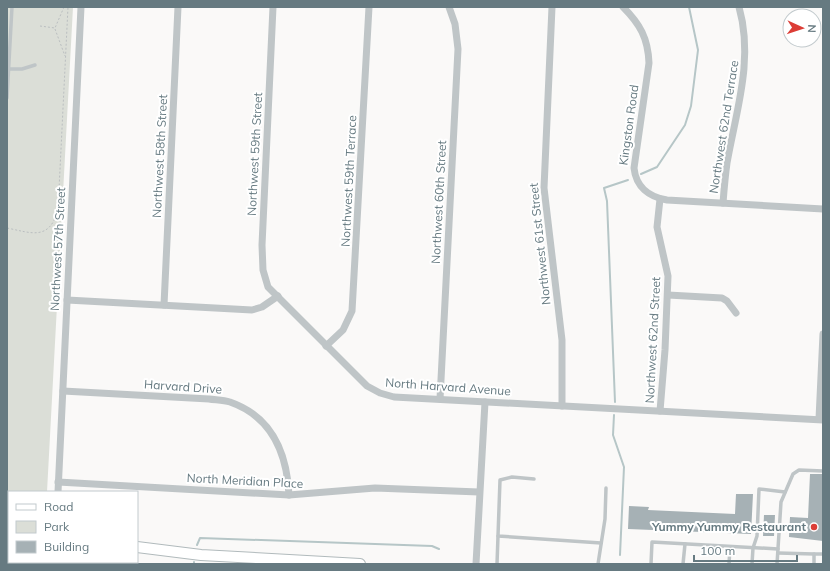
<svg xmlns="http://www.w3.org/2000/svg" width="830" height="571" font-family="Mulish,sans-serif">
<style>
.green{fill:#dbded7}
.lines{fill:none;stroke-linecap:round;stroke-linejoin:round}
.stream{stroke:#b6c6c7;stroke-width:2}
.building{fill:#a6b1b5}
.secondary-casing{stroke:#b1babc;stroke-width:12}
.path{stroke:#babec0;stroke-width:1;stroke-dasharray:2 2;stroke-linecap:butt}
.service{stroke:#bfc5c7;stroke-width:3.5}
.minor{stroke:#bfc5c7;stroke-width:7}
.secondary{stroke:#fff;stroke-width:10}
.poi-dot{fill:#dc3d36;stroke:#fff;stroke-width:1.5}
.labels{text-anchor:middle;stroke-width:4;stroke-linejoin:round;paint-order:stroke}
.street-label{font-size:12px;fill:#667a81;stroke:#fff}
.poi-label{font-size:12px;font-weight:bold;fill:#667a81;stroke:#fff;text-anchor:end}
</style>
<rect width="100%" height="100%" fill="#faf9f8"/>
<!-- green -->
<polygon class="green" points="7,7 73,7 47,492 9,492 9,524 7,523"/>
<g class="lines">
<!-- stream -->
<g class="stream">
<polyline points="641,174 657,167 685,125 691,106 698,50 689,7"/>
<polyline points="615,402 607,201 604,188 628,180"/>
<polyline points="614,415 613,435 624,467 620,555"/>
<polyline points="197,545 200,538 432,546 439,549"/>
<polyline points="194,564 194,562"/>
</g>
</g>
<!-- building -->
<g class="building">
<polygon points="810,474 823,474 823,541 789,537 790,517 808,518"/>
<polygon points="736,494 753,494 751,534 628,529 629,506 649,507 648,510 735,514"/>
<polygon points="764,515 775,515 774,536 763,536"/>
</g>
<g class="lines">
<!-- secondary casing -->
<g class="secondary-casing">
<g id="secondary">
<polyline points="7,535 9,535"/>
<polyline points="137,547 201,555 360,564"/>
</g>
</g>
<!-- path -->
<g class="path">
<polyline points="40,26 55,28 64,7"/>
<polyline points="55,29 65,56"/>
<path d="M7,228C32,233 49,241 58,210L68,7"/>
</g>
<!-- service -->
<g class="service">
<polyline points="10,69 22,69 35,65"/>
<polyline points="7,98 12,7"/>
<polyline points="534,479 512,477 500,480 498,536 601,543"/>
<polyline points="778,553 814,554"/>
<polyline points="497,564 498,536"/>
<polyline points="598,564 605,519 606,488"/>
<polyline points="651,564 652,542 778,549"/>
<polyline points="683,564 685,544"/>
<polyline points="729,564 730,547"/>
<polyline points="752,564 753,548 757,536 759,489 785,492"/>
<polyline points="777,564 781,502 793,474 799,470 823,471"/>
<polyline points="814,564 814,554 823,554"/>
</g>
<!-- minor -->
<g class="minor">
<polyline points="273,7 262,245 263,270 268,287 367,386 380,393 394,397 823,420"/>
<polyline points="552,7 544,188 562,340 562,406"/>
<path d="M623,7C640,24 648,38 649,63L634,168C636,187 649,197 667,200L823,209"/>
<polyline points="660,199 657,227 668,276 665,350 660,411"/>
<path d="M723,203C724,190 725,177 727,163C736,111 754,60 739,7"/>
<polyline points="668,295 722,298 727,301 736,313"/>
<polyline points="67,300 252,310 262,307 278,296"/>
<polyline points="164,305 178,7"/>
<polyline points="326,346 343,330 352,311 369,7"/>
<path d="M63,391L209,399C215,400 223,400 230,402C273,417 287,454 289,495"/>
<polyline points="440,399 458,49 455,24 449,7"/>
<polyline points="819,419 823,334"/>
<polyline points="58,482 289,495 375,488 479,492"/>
<polyline points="58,492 81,7"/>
<polyline points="476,564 485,402"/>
</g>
<!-- secondary -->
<use href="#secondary" class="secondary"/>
</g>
<!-- markers -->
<circle class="poi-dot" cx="814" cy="527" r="4"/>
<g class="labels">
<!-- street labels -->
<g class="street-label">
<text transform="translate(629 125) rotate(-82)" y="4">Kingston Road</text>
<text transform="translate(724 127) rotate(-81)" y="4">Northwest 62nd Terrace</text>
<text transform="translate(255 154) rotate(-87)" y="4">Northwest 59th Street</text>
<text transform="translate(160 156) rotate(-87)" y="4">Northwest 58th Street</text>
<text transform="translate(349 181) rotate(-87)" y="4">Northwest 59th Terrace</text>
<text transform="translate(439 202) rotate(-87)" y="4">Northwest 60th Street</text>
<text transform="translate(540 244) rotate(-96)" y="4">Northwest 61st Street</text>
<text transform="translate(58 249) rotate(-87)" y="4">Northwest 57th Street</text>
<text transform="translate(653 340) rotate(-87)" y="4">Northwest 62nd Street</text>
<text transform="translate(183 387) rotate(4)" y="4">Harvard Drive</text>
<text transform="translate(448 387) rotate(4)" y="4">North Harvard Avenue</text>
<text transform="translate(245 481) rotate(3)" y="4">North Meridian Place</text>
</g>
<!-- poi labels -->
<g class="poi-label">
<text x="806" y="531">Yummy Yummy Restaurant</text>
</g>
</g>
<!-- border -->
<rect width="830" height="571" fill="none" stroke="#667a81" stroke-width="16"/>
<!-- legend -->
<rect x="8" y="491" width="130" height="72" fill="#ffffff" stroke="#c2cacd"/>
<rect x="16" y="504" width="20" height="6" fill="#ffffff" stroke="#c2cacd"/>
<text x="44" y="511" font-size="12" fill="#667a81">Road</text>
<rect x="16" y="521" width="20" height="12" fill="#dbded7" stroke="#c2cacd"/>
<text x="44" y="531" font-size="12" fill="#667a81">Park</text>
<rect x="16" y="541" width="20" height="12" fill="#a6b1b5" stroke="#c2cacd"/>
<text x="44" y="551" font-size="12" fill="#667a81">Building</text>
<!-- north arrow -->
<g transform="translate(802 28) rotate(93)"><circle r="19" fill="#ffffff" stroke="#c2cacd"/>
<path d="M0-3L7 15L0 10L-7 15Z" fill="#dc3d36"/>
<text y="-6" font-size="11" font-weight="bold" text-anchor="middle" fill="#667a81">N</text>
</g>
<!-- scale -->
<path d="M694 555v6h103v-6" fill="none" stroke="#667a81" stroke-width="2"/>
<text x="700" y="555" font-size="12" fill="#667a81" stroke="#ffffff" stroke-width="3" paint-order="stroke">100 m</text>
</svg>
